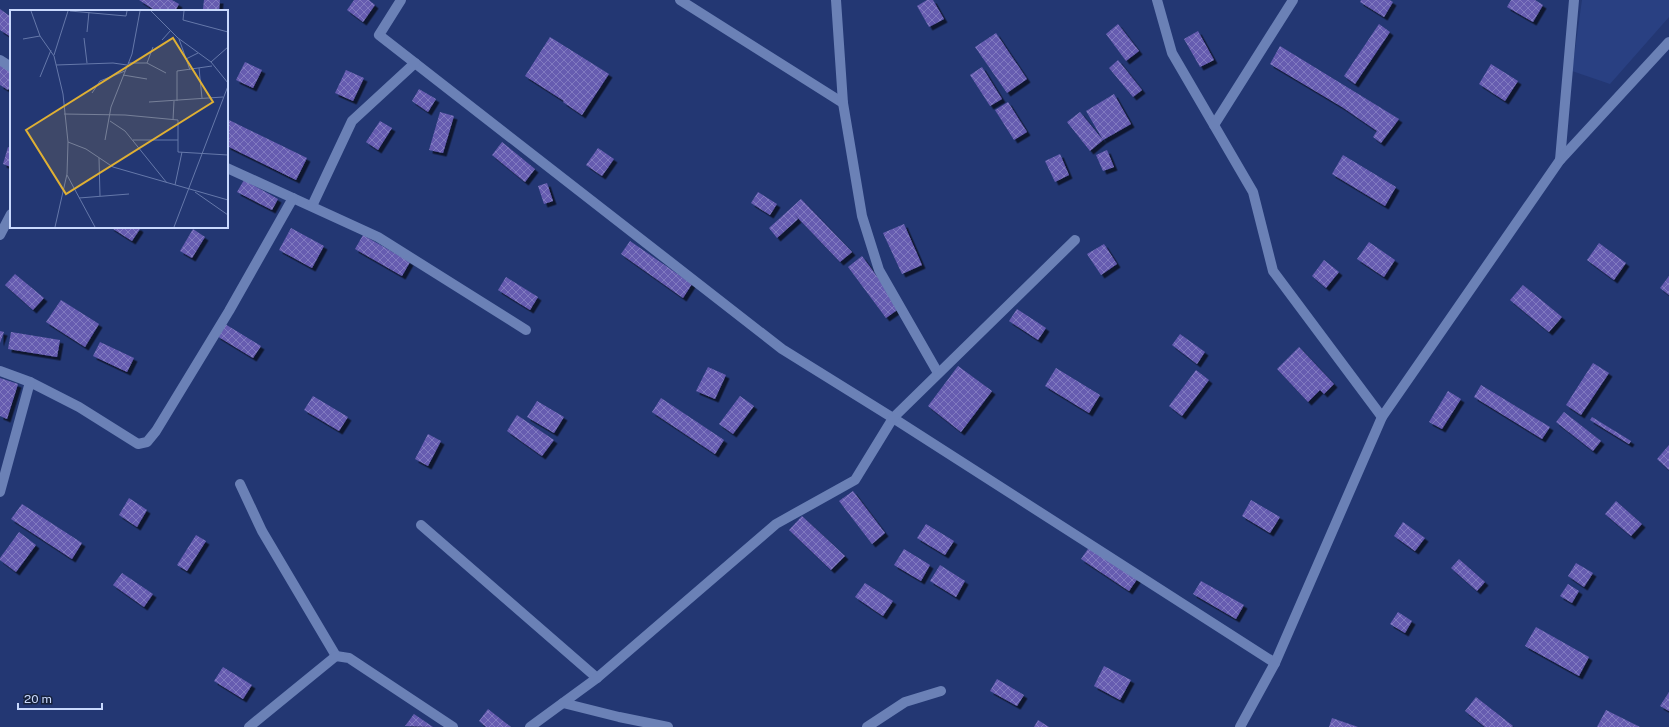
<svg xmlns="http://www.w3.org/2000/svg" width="1669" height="727" font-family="'Public Sans',sans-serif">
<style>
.built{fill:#294082}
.building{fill:url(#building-cross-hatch);filter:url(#shadow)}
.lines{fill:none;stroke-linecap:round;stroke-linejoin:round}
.minor{stroke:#6b81b6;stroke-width:10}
.inset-road{fill:none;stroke:#6578aa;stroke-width:1}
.view{fill:#dfb034;fill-opacity:0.15;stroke:#dfb034;stroke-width:2}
.inset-edge{fill:none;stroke:#c9d9fd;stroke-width:2}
</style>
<defs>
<pattern id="building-cross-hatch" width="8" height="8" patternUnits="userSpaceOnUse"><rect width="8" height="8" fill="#665cb0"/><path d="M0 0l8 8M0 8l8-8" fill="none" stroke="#817ac0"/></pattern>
<filter id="shadow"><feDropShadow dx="3.5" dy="3.5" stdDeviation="0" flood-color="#0009"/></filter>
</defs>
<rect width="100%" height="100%" fill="#233773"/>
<!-- built -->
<polygon class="built" points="1582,0 1669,0 1669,17 1610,84 1572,71"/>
<!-- building -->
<g class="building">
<polygon points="139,0 172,0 179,4 175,11 156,11"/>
<polygon points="204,0 220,0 219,11 203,9"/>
<polygon points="354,0 369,0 375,5 363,22 347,10"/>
<polygon points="927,0 933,0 944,19 929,27 917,6"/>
<polygon points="1361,0 1390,0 1393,2 1384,17 1360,2"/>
<polygon points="1511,0 1535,0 1543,5 1533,22 1507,7"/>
<polygon points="0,9 11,17 11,37 0,30"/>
<polygon points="1118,24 1139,51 1126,61 1106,34"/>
<polygon points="1379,24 1390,32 1355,84 1344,76"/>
<polygon points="1198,31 1214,60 1200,67 1184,39"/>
<polygon points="996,33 1027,79 1007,93 975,47"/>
<polygon points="550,37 609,74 582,115 563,102 564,101 525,76"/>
<polygon points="1280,46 1399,119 1381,143 1373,137 1377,131 1342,107 1270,64"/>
<polygon points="1118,60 1142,90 1133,97 1109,68"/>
<polygon points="245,62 262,70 253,88 236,80"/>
<polygon points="0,63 11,70 11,85 8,90 0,85"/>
<polygon points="1491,64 1518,81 1505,101 1479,84"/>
<polygon points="982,67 1002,99 990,106 970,75"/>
<polygon points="346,70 364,78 353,101 335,93"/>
<polygon points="419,89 436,99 428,112 412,101"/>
<polygon points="1114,94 1131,124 1103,140 1090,151 1067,122 1080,112 1103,140 1086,111"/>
<polygon points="1008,102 1027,132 1014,140 995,110"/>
<polygon points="440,112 454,116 443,153 429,150"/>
<polygon points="227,119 307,158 296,180 227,146"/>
<polygon points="380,121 392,128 378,150 366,142"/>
<polygon points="502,142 535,169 525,182 492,155"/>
<polygon points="8,147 11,148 11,167 3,164"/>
<polygon points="598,148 614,159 602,176 586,165"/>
<polygon points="1107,150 1114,167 1103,171 1096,155"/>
<polygon points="1060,154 1069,175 1055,182 1045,161"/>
<polygon points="1343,155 1396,187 1385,206 1332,174"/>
<polygon points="244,180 278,199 272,210 237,192"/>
<polygon points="547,183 553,201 544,204 538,186"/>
<polygon points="758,192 777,204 770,215 751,203"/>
<polygon points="801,199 852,252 840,262 795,215 798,219 777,238 769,228"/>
<polygon points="904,224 922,265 902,274 883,233"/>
<polygon points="110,227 138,227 140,229 132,241"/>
<polygon points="291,228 324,246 312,268 279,250"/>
<polygon points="193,229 205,237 192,258 180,251"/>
<polygon points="363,235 410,262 402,276 355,249"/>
<polygon points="630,241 692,284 683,298 621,254"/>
<polygon points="1369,242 1395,260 1384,277 1357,259"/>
<polygon points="1599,243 1626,263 1614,280 1587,260"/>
<polygon points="1104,244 1117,264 1101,275 1087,254"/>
<polygon points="862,256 900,308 886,318 848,267"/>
<polygon points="1324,260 1339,272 1326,288 1312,276"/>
<polygon points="15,274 44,298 33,310 5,285"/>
<polygon points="1669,276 1669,295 1660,288"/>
<polygon points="506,277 538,297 530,310 498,290"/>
<polygon points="1523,285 1562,317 1549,332 1510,300"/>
<polygon points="61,300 99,324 85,347 46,322"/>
<polygon points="1017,309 1046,328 1038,340 1009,321"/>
<polygon points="225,324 261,346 253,358 217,336"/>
<polygon points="0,331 4,332 0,343"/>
<polygon points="11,332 60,340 57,357 8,349"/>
<polygon points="1180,334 1205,352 1197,364 1172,345"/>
<polygon points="100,342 134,358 127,372 93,356"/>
<polygon points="1299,347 1334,384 1324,394 1320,390 1308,402 1277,369"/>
<polygon points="1593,363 1609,373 1581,415 1566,405"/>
<polygon points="958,366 992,391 961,432 928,406"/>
<polygon points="708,367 726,375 715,399 696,391"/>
<polygon points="1056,368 1100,395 1089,413 1045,386"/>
<polygon points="1196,370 1209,380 1182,416 1169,406"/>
<polygon points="0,378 18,384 7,419 0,416"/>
<polygon points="1481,385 1550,427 1542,439 1474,397"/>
<polygon points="1448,391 1461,399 1442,429 1429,422"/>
<polygon points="313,396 348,417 339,431 304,410"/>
<polygon points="740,396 754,406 733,434 719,424"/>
<polygon points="661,398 724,440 715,454 652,412"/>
<polygon points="537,401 564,417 554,433 527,417"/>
<polygon points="1564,412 1601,441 1593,451 1556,422"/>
<polygon points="517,415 554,440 542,456 507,431"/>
<polygon points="1592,417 1631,441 1629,444 1590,420"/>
<polygon points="428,434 441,441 428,466 415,459"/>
<polygon points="1669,445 1669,470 1657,459"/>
<polygon points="853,491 885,533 872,544 839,501"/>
<polygon points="129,498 147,510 137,527 119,515"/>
<polygon points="1251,500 1280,517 1270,533 1242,516"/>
<polygon points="1616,501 1642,524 1631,536 1605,514"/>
<polygon points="22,504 82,543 72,559 11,519"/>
<polygon points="802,516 845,556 831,570 789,530"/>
<polygon points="1403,522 1425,538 1415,551 1394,536"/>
<polygon points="926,524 954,541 945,555 917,538"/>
<polygon points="19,532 36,545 16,572 0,560 0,558"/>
<polygon points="196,535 206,541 187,571 177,565"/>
<polygon points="1090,546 1138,578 1129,591 1081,559"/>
<polygon points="904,549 930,565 921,581 894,565"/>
<polygon points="1459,559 1485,582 1477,591 1451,568"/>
<polygon points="1576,563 1593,573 1584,587 1568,576"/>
<polygon points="940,565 965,581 956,597 930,581"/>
<polygon points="122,573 153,594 144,607 113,585"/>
<polygon points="1201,581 1244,605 1236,619 1193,594"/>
<polygon points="865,583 893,601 883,616 855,597"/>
<polygon points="1568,584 1579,591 1572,603 1560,596"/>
<polygon points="1398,612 1412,621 1405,633 1390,624"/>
<polygon points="1536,627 1589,657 1579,676 1525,646"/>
<polygon points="1104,666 1131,680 1120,700 1094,686"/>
<polygon points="223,667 252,685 243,699 214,681"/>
<polygon points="997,679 1024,695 1017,706 990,691"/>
<polygon points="1669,692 1669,711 1660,706"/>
<polygon points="1476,697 1513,726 1512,727 1485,727 1465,711"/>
<polygon points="488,709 511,727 486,727 479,721"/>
<polygon points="1606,710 1640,727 1597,727"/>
<polygon points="414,714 433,727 405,726"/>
<polygon points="1332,718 1358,727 1329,727"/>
<polygon points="1038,720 1049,727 1034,727"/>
</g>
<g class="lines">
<!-- minor -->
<g class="minor">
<polyline points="401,0 379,35 782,349 893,418 1275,663"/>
<polyline points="680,0 843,103"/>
<polyline points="836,0 843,103 862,216 879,270 938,373"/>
<polyline points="1157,0 1172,53 1253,192 1273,271 1382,417"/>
<polyline points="0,60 11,67"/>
<polyline points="1214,125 1293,0"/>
<polyline points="1560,160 1574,0"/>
<polyline points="227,168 378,237 526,330"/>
<polyline points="312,206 352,121 415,63"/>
<polyline points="0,235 11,214"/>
<polyline points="0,371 30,382 79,407 138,444 147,442 156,431 229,311 293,198"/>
<polyline points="240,484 262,531 336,656"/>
<polyline points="0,492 30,382"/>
<polyline points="421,525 597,678"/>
<polyline points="563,703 619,717 668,727"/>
<polyline points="249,727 336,656 349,658 453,727"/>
<polyline points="530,727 597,678 776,524 855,480 893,418 1075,240"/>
<polyline points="867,727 905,702 941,691"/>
<polyline points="1240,727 1275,663 1382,417 1560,160 1669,42"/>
</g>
</g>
<!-- overview -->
<g transform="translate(10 10)">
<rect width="218" height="218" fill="#233773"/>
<path class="inset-road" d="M60,1L116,6L117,1M141,1L168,28L201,52L218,73M174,1L173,10L218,22M77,22L79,2M30,26L44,46L53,84L58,132L57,164L45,217M74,28L77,53M13,29L30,26L21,1M169,29L180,60M152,30L161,20M44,45L58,1M176,49L188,43M201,52L218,37M118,53H137L143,37M137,53L156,63M46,55L103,53L117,55M189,58L192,88M113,65L137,69M30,67L41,40M82,83L90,71L115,61M167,91V61L202,56M139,92L213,87M54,104L115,105L168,110V142L218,145M163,110L164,91M100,111L115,121L157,173M95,130L101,97L122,44L130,1M123,130H168M58,132L76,139L103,157L218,190M89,148L90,186M57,165L85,217M165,175L172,142M185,182L218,205M69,188L119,184M164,217L218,76"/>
<path class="view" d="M163,28L203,92L56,184L16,120Z"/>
<rect width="218" height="218" class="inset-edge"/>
</g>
<!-- scale -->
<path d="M18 703v6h84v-6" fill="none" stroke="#c9d9fd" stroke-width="2"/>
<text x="24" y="703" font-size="12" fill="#c9d9fd" stroke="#17223d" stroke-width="3" paint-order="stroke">20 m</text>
</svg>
